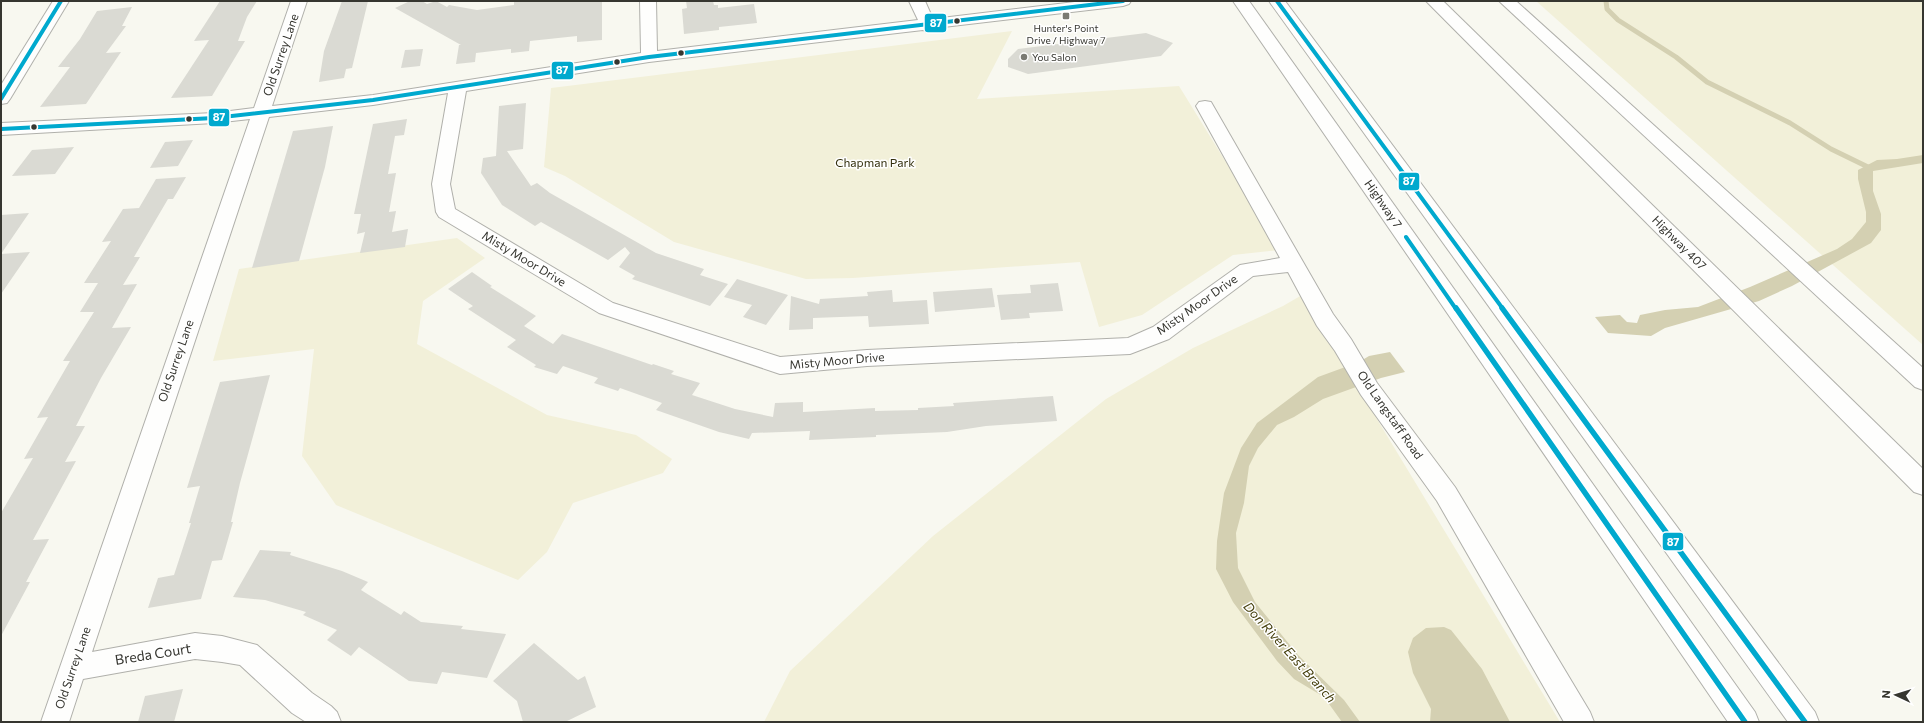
<svg xmlns="http://www.w3.org/2000/svg" width="1924" height="723" font-family="Commissioner,sans-serif">
<style>
.green{fill:#f2f0d9}
.water{fill:#d4d0b2}
.lines{fill:none;stroke-linecap:round;stroke-linejoin:round}
.stream{stroke:#d4d0b2;stroke-width:5}
.building{fill:#dadad3}
.minor-casing{stroke:#b0b0ab;stroke-width:2}
.primary-casing{stroke:#b0b0ab;stroke-width:2}
.motorway-casing{stroke:#b0b0ab;stroke-width:2}
.minor{fill:#fefefd;fill-rule:evenodd}
.primary{fill:#fefefd;fill-rule:evenodd}
.motorway{fill:#fefefd;fill-rule:evenodd}
.bus-1-far1-casing{stroke:#fff;stroke-width:6}
.bus-1-casing{stroke:#fff;stroke-width:8}
.bus-1-far1{stroke:#00a9ce;stroke-width:4}
.bus-1{stroke:#00a9ce;stroke-width:5.5}
.poi-dot{fill:#7a7a73;stroke:#fff;stroke-width:1.5}
.bus-dot{fill:#363630;stroke:#fff;stroke-width:1.5}
.labels{text-anchor:middle;stroke-width:3;stroke-linejoin:round;paint-order:stroke}
.far-poi-label{font-size:10px;fill:#363630;stroke:#fff}
.street-label{font-size:12px;fill:#363630;stroke:#fff}
.park-label{font-size:12px;fill:#332f0d;stroke:#fff}
.water-label{font-size:13px;font-style:italic;fill:#46400e;stroke:#fff}
.near-street-label{font-size:14px;fill:#363630;stroke:#fff}
.line-badge{stroke:#fff;stroke-width:1.5}
.badge-label{font-size:11px;text-anchor:middle;font-weight:bold;fill:#fff}
</style>
<rect width="100%" height="100%" fill="#f8f8f0"/>
<!-- green -->
<g class="green">
<polygon points="1536,1 1923,1 1923,345"/>
<polygon points="1012,31 977,99 1179,86 1280,250 1233,255 1142,315 1099,327 1080,262 853,278 806,279 674,242 565,176 544,167 551,88"/>
<polygon points="457,238 485,258 423,301 417,344 547,415 636,435 672,459 663,473 573,503 547,552 518,580 336,505 302,456 314,349 213,361 239,269"/>
<polygon points="1302,295 1560,722 764,722 790,671 933,536 1106,399 1193,348 1283,306"/>
</g>
<!-- water -->
<g class="water">
<polygon points="1923,155 1923,163 1873,171 1873,191 1881,214 1881,230 1871,243 1792,286 1759,301 1665,328 1651,336 1608,333 1595,317 1620,315 1627,322 1637,323 1640,315 1665,310 1698,307 1750,287 1837,249 1852,239 1866,222 1866,212 1858,179 1858,170 1877,160 1897,159"/>
<polygon points="1390,352 1405,372 1381,378 1323,399 1294,417 1277,425 1258,448 1249,466 1244,503 1236,533 1238,568 1255,602 1298,655 1344,700 1360,722 1342,722 1324,697 1294,679 1277,661 1233,602 1216,569 1217,541 1224,493 1241,448 1257,423 1318,377 1359,362 1369,356"/>
<polygon points="1444,627 1451,630 1482,669 1510,722 1430,722 1431,709 1413,673 1408,652 1413,638 1426,628"/>
</g>
<g class="lines">
<!-- stream -->
<polyline class="stream" points="1606,1 1607,9 1618,20 1676,57 1707,82 1790,123 1831,149 1870,168"/>
</g>
<!-- building -->
<g class="building">
<polygon points="220,1 257,1 247,17 238,41 245,41 212,96 171,98 209,40 194,41"/>
<polygon points="342,1 368,1 352,68 346,69 344,78 319,82 324,51"/>
<polygon points="410,1 422,1 427,4 436,1 447,7 449,5 477,10 514,5 514,1 602,1 602,40 577,42 577,36 530,41 529,51 511,53 511,49 476,53 475,62 456,64 459,45 461,45 395,8"/>
<polygon points="686,1 713,1 714,5 718,5 718,8 754,4 757,23 719,27 719,30 684,34 682,9 687,8"/>
<polygon points="132,7 122,26 126,26 106,53 121,52 86,104 40,107 70,67 58,67 80,39 97,11"/>
<polygon points="1146,33 1173,43 1161,56 1028,74 1008,67 1008,59 1018,49"/>
<polygon points="423,49 420,66 401,68 405,50"/>
<polygon points="526,103 523,149 507,151 531,186 537,183 550,193 656,253 704,269 700,275 728,284 710,306 632,279 635,276 619,267 630,253 625,247 608,260 541,222 535,226 502,205 481,173 483,158 496,156 499,106"/>
<polygon points="407,119 404,135 395,136 388,174 396,173 389,212 396,211 392,232 408,229 405,247 360,253 365,232 357,234 361,214 354,214 373,124"/>
<polygon points="333,126 325,167 299,261 252,268 293,131"/>
<polygon points="193,140 178,166 150,168 165,142"/>
<polygon points="74,147 55,174 12,176 32,150"/>
<polygon points="186,177 173,199 168,199 134,257 140,257 123,285 137,284 112,328 131,327 101,378 76,426 85,426 65,462 76,461 33,540 49,539 26,582 30,582 1,636 1,513 33,458 24,459 48,417 37,418 70,361 63,361 94,312 80,312 98,283 84,283 111,241 102,242 123,209 139,208 156,179"/>
<polygon points="29,213 1,254 30,252 1,294 1,215"/>
<polygon points="472,272 492,286 490,287 536,316 524,326 553,344 562,334 652,365 653,364 674,371 671,374 700,383 692,395 735,409 773,417 775,403 803,402 803,412 875,408 875,411 918,410 918,408 954,406 953,403 1053,396 1057,421 986,426 947,432 876,435 876,437 809,440 810,431 752,433 749,439 719,432 656,410 662,403 620,388 618,391 594,383 598,378 563,366 557,374 534,367 536,365 507,347 516,340 468,309 473,306 448,289"/>
<polygon points="737,279 788,295 766,325 743,317 752,305 724,297"/>
<polygon points="1058,283 1063,311 1029,313 1030,318 1001,320 997,295 1031,293 1030,285"/>
<polygon points="992,288 995,307 935,312 933,292"/>
<polygon points="892,290 893,302 927,300 929,324 869,327 868,316 813,318 813,329 789,330 791,296 819,304 820,299 868,296 867,292"/>
<polygon points="270,375 240,483 231,522 233,522 222,560 212,561 201,599 148,608 158,578 174,575 191,523 189,523 200,486 187,488 220,382"/>
<polygon points="260,550 291,552 290,555 342,571 368,582 361,590 401,615 404,611 421,622 463,626 461,629 506,634 487,678 442,672 437,684 409,681 359,647 351,656 327,640 337,630 303,615 306,612 265,600 233,597"/>
<polygon points="534,643 578,680 585,676 596,707 565,722 523,722 517,701 493,681"/>
<polygon points="183,689 174,722 138,722 145,696"/>
</g>
<g class="lines">
<!-- minor casing -->
<g class="minor-casing">
<g id="minor">
<polygon points="53,1 69,1 10,99 7,103 1,104 1,85"/>
<polygon points="291,1 307,1 272,106 373,95 641,53 640,1 656,1 657,51 918,20 909,1 925,1 933,19 1083,1 1131,1 1129,4 1123,6 935,28 928,31 923,30 649,62 466,91 450,184 455,209 613,303 780,357 867,350 1128,338 1153,327 1240,265 1280,258 1196,106 1199,102 1205,101 1211,102 1333,314 1351,339 1377,383 1455,487 1590,712 1594,722 1564,722 1437,501 1361,395 1335,351 1317,326 1288,272 1253,276 1169,339 1130,354 867,366 780,374 599,313 439,217 436,212 432,184 448,93 373,105 269,117 92,652 195,633 222,636 257,645 312,693 331,706 337,712 341,722 306,722 292,713 240,665 222,662 195,659 83,679 69,722 41,722 250,119 214,123 1,135 1,123 214,113 254,108"/>
</g>
</g>
<!-- primary casing -->
<g class="primary-casing">
<g id="primary">
<polygon points="1233,1 1249,1 1755,712 1759,722 1728,722"/>
<polygon points="1269,1 1285,1 1815,712 1819,722 1788,722"/>
</g>
</g>
<!-- motorway casing -->
<g class="motorway-casing">
<g id="motorway">
<polygon points="1426,1 1443,1 1923,469 1923,495 1914,492"/>
<polygon points="1499,1 1516,1 1923,368 1923,390 1915,387"/>
</g>
</g>
<!-- minor -->
<use href="#minor" class="minor"/>
<!-- primary -->
<use href="#primary" class="primary"/>
<!-- motorway -->
<use href="#motorway" class="motorway"/>
<!-- bus-1-far1 casing -->
<g class="bus-1-far1-casing">
<g id="bus-1-far1">
<polyline points="1277,1 1503,309"/>
<polyline points="1,99 61,1"/>
<polyline points="1,129 214,118 373,100 649,57 1123,1"/>
<polyline points="1406,237 1456,309"/>
</g>
</g>
<!-- bus-1 casing -->
<g class="bus-1-casing">
<g id="bus-1">
<polyline points="1456,308 1745,722"/>
<polyline points="1502,308 1805,722"/>
</g>
</g>
<!-- bus-1-far1 -->
<use href="#bus-1-far1" class="bus-1-far1"/>
<!-- bus-1 -->
<use href="#bus-1" class="bus-1"/>
</g>
<!-- markers -->
<g class="poi-dot">
<rect x="1062" y="12" width="8" height="8" rx="2"/>
<circle cx="1024" cy="57" r="4"/>
</g>
<g class="bus-dot">
<circle cx="957" cy="21" r="3.5"/>
<circle cx="681" cy="53" r="3.5"/>
<circle cx="617" cy="62" r="3.5"/>
<circle cx="189" cy="119" r="3.5"/>
<circle cx="34" cy="127" r="3.5"/>
</g>
<g class="labels">
<!-- far-poi labels -->
<g class="far-poi-label">
<text x="1066" y="32">Hunter's Point<tspan x="1066" dy="12">Drive / Highway 7</tspan></text>
<text x="1032" y="61" text-anchor="start">You Salon</text>
</g>
<!-- street labels -->
<g class="street-label">
<text transform="translate(281 55) rotate(-71)" y="4">Old Surrey Lane</text>
<text transform="translate(1383 204) rotate(55)" y="4">Highway 7</text>
<text transform="translate(1679 243) rotate(45)" y="4">Highway 407</text>
<text transform="translate(524 259) rotate(31)" y="4">Misty Moor Drive</text>
<text transform="translate(1197 305) rotate(-35)" y="4">Misty Moor Drive</text>
<text transform="translate(176 361) rotate(-71)" y="4">Old Surrey Lane</text>
<text transform="translate(837 361) rotate(-5)" y="4">Misty Moor Drive</text>
<text transform="translate(1390 415) rotate(55)" y="4">Old Langstaff Road</text>
<text transform="translate(73 668) rotate(-71)" y="4">Old Surrey Lane</text>
</g>
<!-- park labels -->
<g class="park-label">
<text x="875" y="167">Chapman Park</text>
</g>
<!-- water labels -->
<g class="water-label">
<text transform="translate(1290 652) rotate(48)" y="5">Don River East Branch</text>
</g>
<!-- near-street labels -->
<g class="near-street-label">
<text transform="translate(153 654) rotate(-9)" y="5">Breda Court</text>
</g>
</g>
<g class="line-badge">
<rect x="924" y="13" width="23" height="20" rx="4" fill="#00a9ce"/>
<rect x="551" y="61" width="23" height="19" rx="4" fill="#00a9ce"/>
<rect x="208" y="108" width="22" height="19" rx="4" fill="#00a9ce"/>
<rect x="1398" y="172" width="22" height="19" rx="4" fill="#00a9ce"/>
<rect x="1662" y="532" width="22" height="19" rx="4" fill="#00a9ce"/>
</g>
<g class="badge-label">
<text x="936" y="27">87</text>
<text x="562" y="74">87</text>
<text x="219" y="121">87</text>
<text x="1409" y="185">87</text>
<text x="1673" y="546">87</text>
</g>
<!-- border -->
<rect width="1924" height="723" fill="none" stroke="#363630" stroke-width="4"/>
<!-- north arrow -->
<g transform="translate(1896 695) rotate(274)" stroke="#ffffff" stroke-width="3" paint-order="stroke">
<path d="M0-3L7 15L0 10L-7 15Z" fill="#363630"/>
<text y="-6" font-size="11" font-weight="bold" text-anchor="middle" fill="#363630">N</text>
</g>
</svg>
